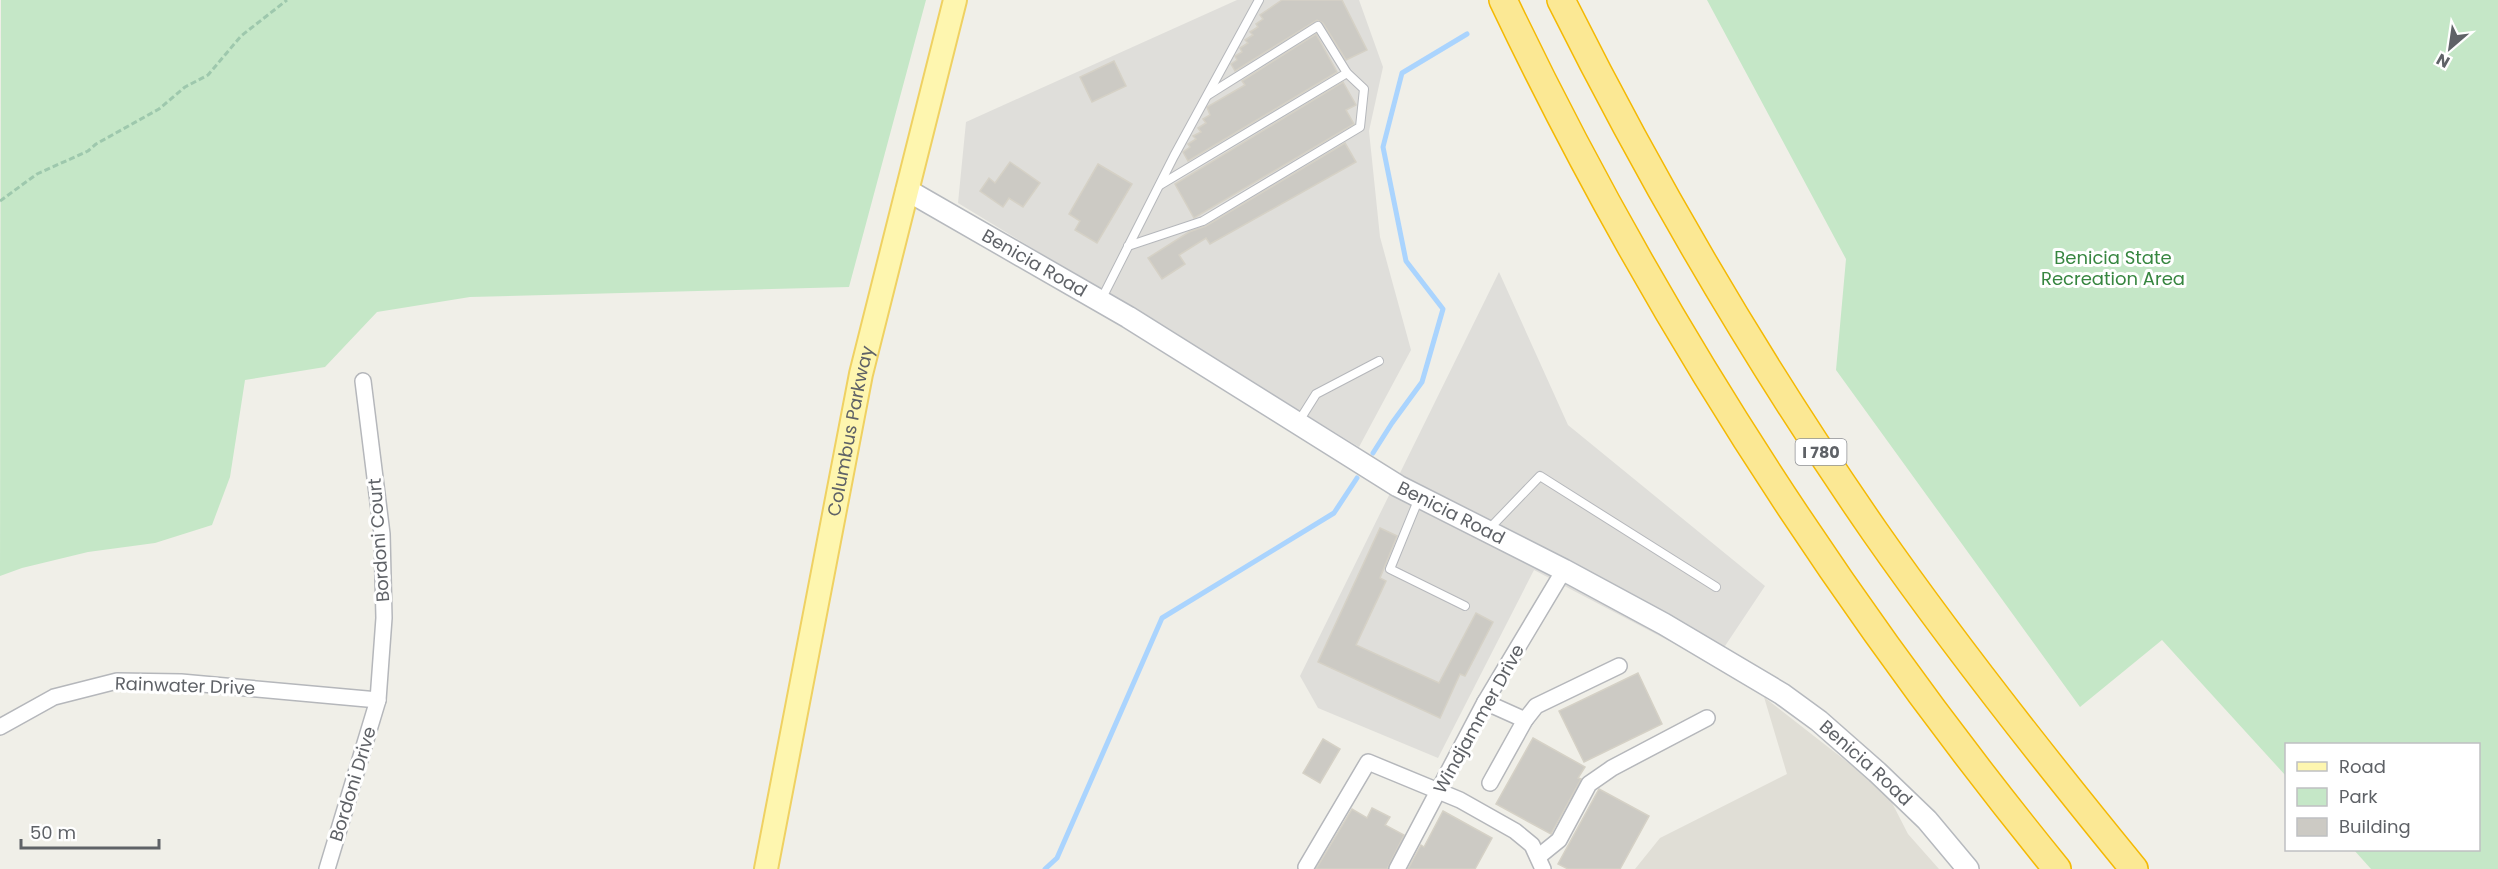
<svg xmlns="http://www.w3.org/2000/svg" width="2498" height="869" font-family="Poppins,sans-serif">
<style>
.industrial{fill:#dfdeda}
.education{fill:#e0ded6}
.green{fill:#c5e7c7}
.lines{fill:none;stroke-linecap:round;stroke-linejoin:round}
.stream{stroke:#aad4fe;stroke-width:5}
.building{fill:#cccac4;stroke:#d5d1c6;stroke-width:1.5}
.lane-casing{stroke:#b5b7bb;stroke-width:10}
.street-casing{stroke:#b5b7bb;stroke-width:18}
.secondary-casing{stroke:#b6b9be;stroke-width:24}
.primary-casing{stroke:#efd162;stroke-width:26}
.highway-casing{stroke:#f4b904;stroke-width:30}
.path{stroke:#9ec8ad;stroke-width:3;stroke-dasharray:6 3;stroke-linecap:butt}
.lane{stroke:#fff;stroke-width:8}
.street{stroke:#fff;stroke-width:15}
.secondary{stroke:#fff;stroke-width:21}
.primary{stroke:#fef6af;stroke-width:22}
.highway{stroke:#fbe894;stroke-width:27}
.labels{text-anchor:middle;stroke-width:6;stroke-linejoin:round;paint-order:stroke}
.shield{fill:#fff;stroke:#8f9195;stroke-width:1.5}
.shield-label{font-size:16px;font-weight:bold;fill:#5f6267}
.park-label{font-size:18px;fill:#378640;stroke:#fff}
.street-label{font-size:18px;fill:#5f6267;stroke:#fff}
</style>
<rect width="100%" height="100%" fill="#f0efe8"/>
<!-- industrial -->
<g class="industrial">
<polygon points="1237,0 1359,0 1383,67 1369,131 1380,237 1411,350 1359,447 958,203 966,122"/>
<polygon points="1499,272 1568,425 1765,586 1713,664 1534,570 1438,758 1318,708 1300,676"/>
</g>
<!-- education -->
<polygon class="education" points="1764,697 1887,793 1908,834 1939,869 1635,869 1660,838 1787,774"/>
<!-- green -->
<g class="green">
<polygon points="1,0 926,0 849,287 470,297 377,312 325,367 245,380 230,477 212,525 155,543 88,552 22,568 0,576"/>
<polygon points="1707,0 2498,0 2498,869 2371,869 2354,850 2478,850 2478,744 2286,744 2286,776 2162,640 2080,707 1836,370 1846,259"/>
</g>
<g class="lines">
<!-- stream -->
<g class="stream">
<polyline points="1373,453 1392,423 1422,382 1443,309 1406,261 1383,147 1402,73 1467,34"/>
<polyline points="1045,869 1057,858 1162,618 1334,513 1357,478"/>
</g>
</g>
<!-- building -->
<g class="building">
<polygon points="1282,0 1342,0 1367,50 1346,60 1323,23 1317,20 1235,71 1231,64 1237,60 1235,56 1242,52 1240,48 1248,43 1245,40 1253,35 1250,32 1258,27 1256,24 1263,19 1260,15"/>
<polygon points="1316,34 1337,72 1188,161 1183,152 1190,147 1188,144 1196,139 1193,136 1201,132 1198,128 1206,123 1203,119 1210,115 1207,107 1245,85 1242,81"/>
<polygon points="1114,61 1126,86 1092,102 1080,77"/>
<polygon points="1343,82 1356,105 1346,110 1354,124 1194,218 1175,184"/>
<polygon points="1345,143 1356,162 1210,244 1206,238 1179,255 1185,264 1162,279 1148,258 1189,232 1206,226"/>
<polygon points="1010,162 1040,183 1023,207 1009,198 1003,207 980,191 989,178 995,183"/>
<polygon points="1098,164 1132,184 1097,243 1075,230 1080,221 1069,214"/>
<polygon points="1380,528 1397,536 1380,578 1386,581 1356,645 1439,683 1476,613 1493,622 1465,676 1460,674 1440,718 1318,662"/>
<polygon points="1638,673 1662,724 1584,762 1559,711"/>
<polygon points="1533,738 1585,767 1578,778 1581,779 1551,834 1496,804"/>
<polygon points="1323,739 1340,749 1320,783 1303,773"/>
<polygon points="1599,789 1649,816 1620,869 1568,869 1558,864"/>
<polygon points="1372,808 1390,817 1385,825 1404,835 1387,869 1316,869 1352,809 1367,818"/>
<polygon points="1443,811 1492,838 1475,869 1408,869 1421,845 1424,847"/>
</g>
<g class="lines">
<!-- lane casing -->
<g class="lane-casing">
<g id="lane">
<polyline points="1160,185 1347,73"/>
<polyline points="1128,246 1203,221 1360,127 1364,89 1347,73 1318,26 1208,95"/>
<polyline points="1101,300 1174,156 1259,0"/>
<polyline points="1299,421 1316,394 1379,361"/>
<polyline points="1419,498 1390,569 1465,606"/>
<polyline points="1488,530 1540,476 1716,587"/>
</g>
</g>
<!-- street casing -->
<g class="street-casing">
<g id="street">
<polyline points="1485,702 1525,720"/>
<polyline points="0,727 54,697 117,681 181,682 378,700"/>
<polyline points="1490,783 1525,720 1536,706 1619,666"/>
<polyline points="1538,857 1559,840 1589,784 1612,768 1707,718"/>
<polyline points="1306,867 1368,762 1460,800 1515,831 1532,845 1543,869"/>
<polyline points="327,869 378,700 384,618 382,534 363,381"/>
<polyline points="1397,869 1485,702 1564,570"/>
</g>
</g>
<!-- secondary casing -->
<g class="secondary-casing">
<g id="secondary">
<path id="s1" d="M907,190L1128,317L1398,486L1564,570L1664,624L1782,694L1819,721L1877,772L1927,820L1968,869"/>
</g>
</g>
<!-- primary casing -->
<g class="primary-casing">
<g id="primary">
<path id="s2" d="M766,869L861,374L955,0"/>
</g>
</g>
<!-- highway casing -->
<g class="highway-casing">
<g id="highway">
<path d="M1503,0C1652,313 1839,601 2057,869"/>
<path d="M1561,0C1653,184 1758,363 1875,532C1956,648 2044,759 2134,869"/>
</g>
</g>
<!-- path -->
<polyline class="path" points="0,201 37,174 88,151 96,144 159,109 185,87 208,75 241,36 287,0"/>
<!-- lane -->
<use href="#lane" class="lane"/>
<!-- street -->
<use href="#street" class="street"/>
<!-- secondary -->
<use href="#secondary" class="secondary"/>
<!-- primary -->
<use href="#primary" class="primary"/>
<!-- highway -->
<use href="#highway" class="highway"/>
</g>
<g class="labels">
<!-- shield labels -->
<rect class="shield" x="1795.5" y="439" width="51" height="26" rx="4.5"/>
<g class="shield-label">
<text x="1821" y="458">I 780</text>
</g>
<!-- park labels -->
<g class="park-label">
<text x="2113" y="264">Benicia State<tspan x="2113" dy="21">Recreation Area</tspan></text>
</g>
<!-- street labels -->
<g class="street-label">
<text dy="6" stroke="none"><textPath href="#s1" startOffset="147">Benicia Road</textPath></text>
<text dy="6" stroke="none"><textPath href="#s2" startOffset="446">Columbus Parkway</textPath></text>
<text dy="6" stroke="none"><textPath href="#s1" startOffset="633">Benicia Road</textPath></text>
<text transform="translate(379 540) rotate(-94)" y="6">Bordoni Court</text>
<text transform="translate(185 686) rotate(2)" y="6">Rainwater Drive</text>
<text transform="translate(1479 719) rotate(-61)" y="6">Windjammer Drive</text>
<text dy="6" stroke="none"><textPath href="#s1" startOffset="1119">Benicia Road</textPath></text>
<text transform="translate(353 784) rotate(-73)" y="6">Bordoni Drive</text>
</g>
</g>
<!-- legend -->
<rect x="2285" y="743" width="195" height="108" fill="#ffffff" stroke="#bfc0c2" stroke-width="1.5"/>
<rect x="2297" y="762" width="30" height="9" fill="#fef6af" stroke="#bfc0c2" stroke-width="1.5"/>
<text x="2339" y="773" font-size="18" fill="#5f6267">Road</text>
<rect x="2297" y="788" width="30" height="18" fill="#c5e7c7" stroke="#bfc0c2" stroke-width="1.5"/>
<text x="2339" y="803" font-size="18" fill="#5f6267">Park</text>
<rect x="2297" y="818" width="30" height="18" fill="#cccac4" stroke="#bfc0c2" stroke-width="1.5"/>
<text x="2339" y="833" font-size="18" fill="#5f6267">Building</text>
<!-- north arrow -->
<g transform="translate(2450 48) rotate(209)" stroke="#ffffff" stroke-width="4.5" paint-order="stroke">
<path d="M0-4.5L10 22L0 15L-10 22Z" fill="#5f6267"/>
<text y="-9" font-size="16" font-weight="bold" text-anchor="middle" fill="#5f6267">N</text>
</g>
<!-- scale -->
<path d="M21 839v9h138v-9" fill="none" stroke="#5f6267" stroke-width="3"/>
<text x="30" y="839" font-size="18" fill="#5f6267" stroke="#ffffff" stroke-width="4.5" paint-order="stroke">50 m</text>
</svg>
